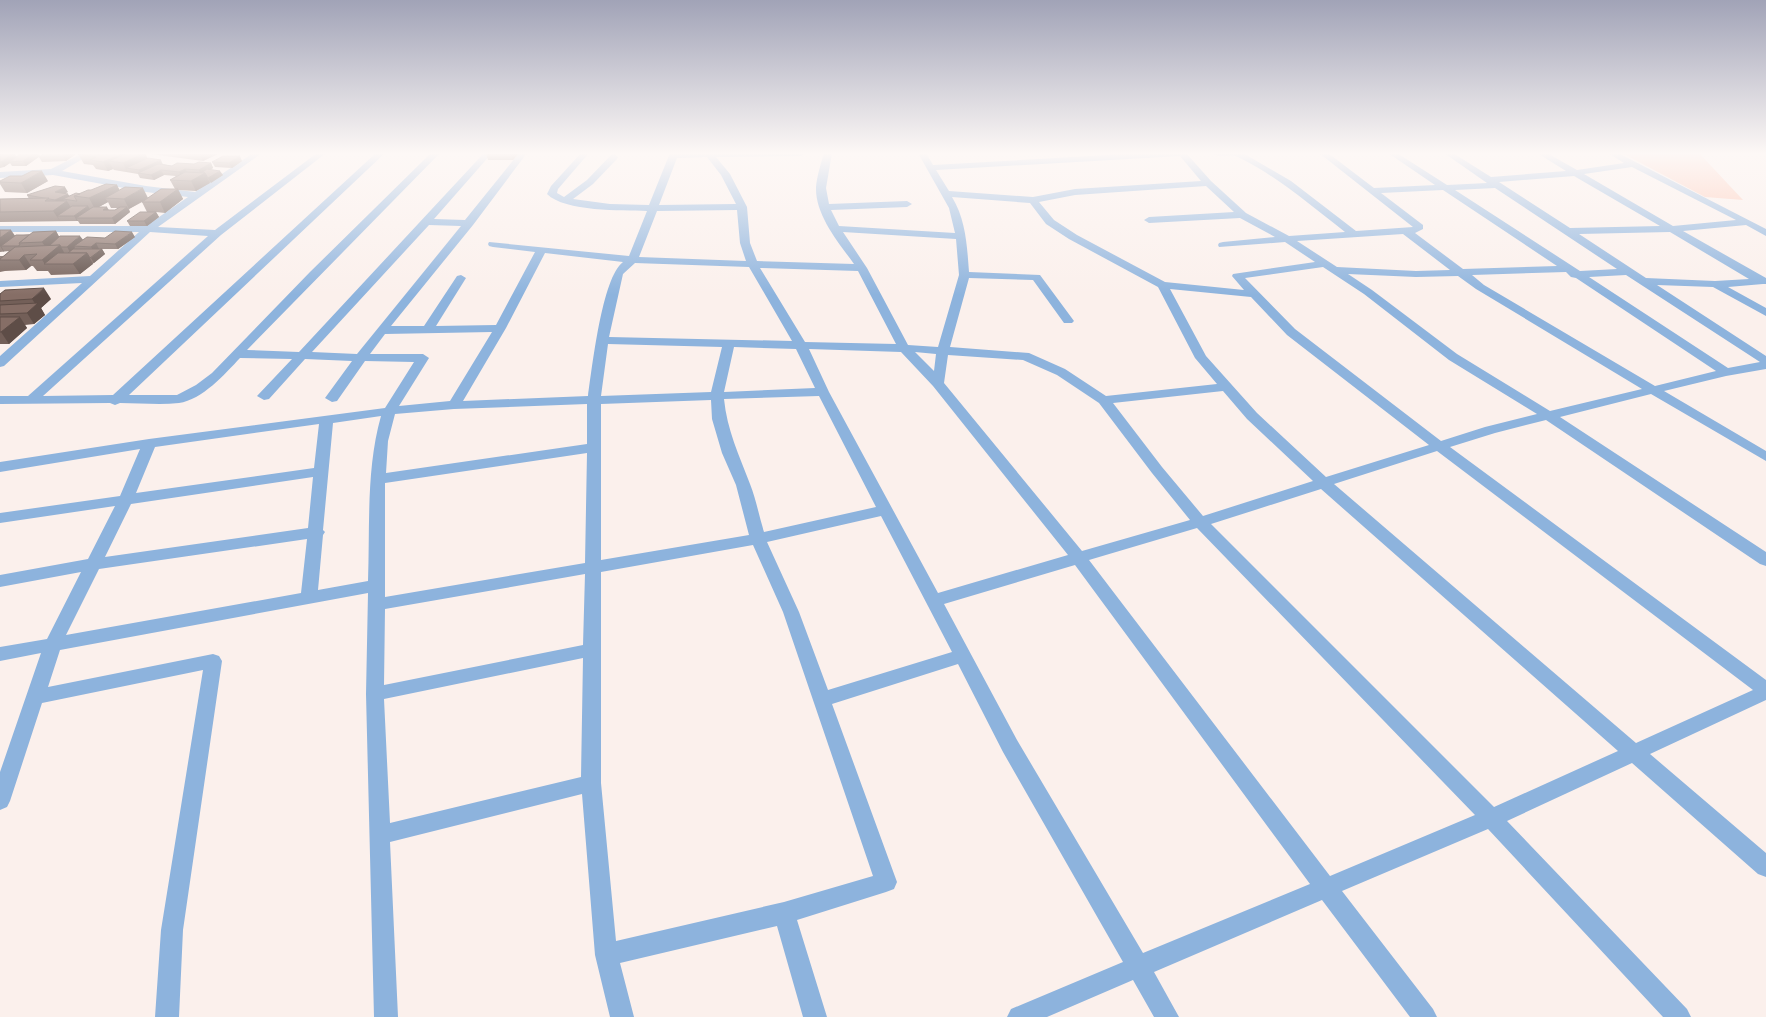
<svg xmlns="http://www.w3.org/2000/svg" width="1766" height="1017" font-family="Montserrat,sans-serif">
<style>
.green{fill:#fec2ae}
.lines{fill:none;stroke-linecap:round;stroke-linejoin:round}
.minor{fill:#8db3dd;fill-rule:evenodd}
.wall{fill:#735f58;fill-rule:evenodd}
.shaded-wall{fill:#5e4d47}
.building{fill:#866e66;stroke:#5e4d47}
</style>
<rect width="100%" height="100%" fill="#fbf0ec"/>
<!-- green -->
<polygon class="green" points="1622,153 1699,153 1743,200 1705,197"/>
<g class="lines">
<!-- minor -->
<path class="minor" d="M83,153H93L62,171L146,186L195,192L253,153H262L158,227L215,230L317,153H326L221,235L43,396L113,395L376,153H385L129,395H177L196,385L212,373L310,272L431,153H440L247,350L299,352L484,153H492L434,219L465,220L519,153H527L473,225L391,326H424L457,276L461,275L466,278L436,326L496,325L535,252L493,247L489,246L488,244L489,242L629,256L647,211C622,210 565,212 547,194L551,186L581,153H589L558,189L557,193L564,197L587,180L611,155L614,154L618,157L617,159L593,184L573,199L610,204L649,205L670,153H805L801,156L716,157L730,174L747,207L750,243L757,261L854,264C839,243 815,215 816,187C817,176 821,163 824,153H832L826,188L829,204L907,201L912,204L907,207L831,210L839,226L955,233L949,208L918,153H926L933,165L1143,153H1186L1211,181L1246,213L1289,236L1345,232C1310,205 1277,176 1238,157C1230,153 1218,159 1213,153H1243L1291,181L1356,231L1413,227L1319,153H1328L1374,188L1435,185L1388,153H1397L1447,185L1487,183L1444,153H1453L1491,177L1566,171L1537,153H1547L1577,170L1624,163L1608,153H1618L1766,229V236L1746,225L1683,231L1766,278V284H1763L1728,287L1766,308V316L1713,287L1657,285L1766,356V369L1726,376L1664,391L1766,451V461L1651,394L1560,417L1766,552V566L1760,564L1546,420L1495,433L1450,447L1766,680V700L1650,754L1766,853V877L1758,874L1632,763L1507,821L1687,1009L1691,1017H1663L1488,829L1342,891L1433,1009L1437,1017H1410L1322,900L1154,972L1179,1017H1154L1133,980L1047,1017H1007L1011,1009L1123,962L1003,752L958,664L832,704L897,882L894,889L886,892L797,920L827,1017H803L777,926L620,963L634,1017H610L595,955L582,794L390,842L398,1017H374L366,694L368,593L60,650L48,687L213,654L219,656L222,661L183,930L179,1017H155L161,930L203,670L42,703L10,801L7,807L0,810V772L41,653L0,661V647L47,639L81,572L0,587V575L88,559L115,506L0,523V513L120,496L140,449L0,472V462L149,439L385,408L414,362L365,361L337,401L332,402L325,398L352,361L305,359L269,399L264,400L257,396L292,359L240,358C225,374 202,400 179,403C160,405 139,403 120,403L115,405L110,403L0,404V396H28L208,236L150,232L4,366L0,367V356L82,283L0,287V281L90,276L139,232H0V226H146L188,197L146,192L53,175L0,178V172L51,169ZM1180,156L1201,181L1075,189L1033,197L949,191L936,170ZM707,157L721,175L736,204L659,205L677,158ZM1632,167L1736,220L1673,226L1584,174ZM1574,176L1660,226L1570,228L1499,182ZM1206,186L1234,212L1149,217L1144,220L1149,223L1240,218L1275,237L1223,242L1219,243L1218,245L1219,247L1285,242L1315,262L1233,274L1232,276L1244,290L1165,282L1077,235L1054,220L1039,202L1075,195ZM1495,188L1617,269L1580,271L1455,190ZM1443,190L1557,266L1463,269L1415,233L1423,229V225L1381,193ZM952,197L1030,203L1046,224L1069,239L1158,287L1195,358L1217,384L1106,396L1065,369L1029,353L950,347L969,278L1033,280L1064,323H1072L1074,321L1040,275L969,272C967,246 966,220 952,197ZM737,210L740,243L746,261L639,257L657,211ZM429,225L461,226L357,354L312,352ZM843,232L956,239L959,275L938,347L908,345L867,268ZM1670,232L1749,279L1715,281L1646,278L1579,234ZM1403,234L1450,270L1416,271L1337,267L1297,241ZM545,253L623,262C602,277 592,369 588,396L463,401L506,328ZM635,263L749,267L792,341L609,337L623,274ZM1323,267L1364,294L1449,360L1537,414L1485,427L1441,441L1295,329L1245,278ZM760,268L858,271L896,344L805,342ZM1566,272L1571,277L1576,278L1716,371L1655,386L1484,285L1472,275ZM1348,274L1416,277L1458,276L1476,289L1642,389L1550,411L1457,354L1372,290ZM1626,275L1760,362L1728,368L1589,277ZM1170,289L1251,297L1287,335L1429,445L1326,477L1257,413L1206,356ZM492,332L450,401L399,406L429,358L423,354H370L385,334ZM608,344L722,347L711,392L601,396ZM734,347L796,349L815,388L724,392ZM809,349L901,352L933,386L1068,555L938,593L829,392ZM915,352L936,354L934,371ZM948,355L1023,360L1057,375L1099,403L1152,473L1190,520L1082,551L944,383ZM1223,391L1247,419L1313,481L1203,516L1162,467L1113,403ZM819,396L876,507L764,532C759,516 756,499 750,484C739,455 727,430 724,399ZM711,400L712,419L722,453L736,485L749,535L601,560V404ZM587,404V444L386,473L388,441L395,414L454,409ZM381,416C366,469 370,526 368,581L318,590L323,535L325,532L323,530L333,423ZM319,424L314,468L136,493L155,447ZM1437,451L1753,690L1636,743L1334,484ZM587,453L585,563L385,597V483ZM313,477L308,528L105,557L131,504ZM1321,489L1618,751L1494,807L1211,524ZM881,516L952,652L828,690L799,612L767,542ZM1197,528L1475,815L1330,876L1089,560ZM307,539L301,593L66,635L99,569ZM753,545L783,612L873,876L784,902L616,941L601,783V572ZM1075,565L1310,884L1143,953L1017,740L944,604ZM585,574L583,645L384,685L385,609ZM583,658L581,777L390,823L384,699Z"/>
</g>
<!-- wall -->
<g class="wall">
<polygon points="0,153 16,153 14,153 16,157 22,153 37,153 40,156 26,166 12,166 10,163 4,167 0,168"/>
<polygon points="143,153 220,153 203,161"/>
<polygon points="224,153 240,153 238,154"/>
<polygon points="486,153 519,153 513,160 488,160"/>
<polygon points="76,154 66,161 42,162 39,157"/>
<path d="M78,154L148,158L163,164L172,166L211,163L213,168L210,170L223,175L196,191L178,190L183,199L165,213L156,212L159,217L147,226H130L127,221L147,212L142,202L144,201L129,209L130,212L115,224H80L78,221L0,222V199H29L27,195L68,192L65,193L70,196L117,185L119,190L148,198L175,189L170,180L176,176L164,175L154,180L140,178L138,174L114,170L113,169L108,171L96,169L93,165L84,164ZM108,202L111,208H118L115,210H109L99,207Z"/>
<polygon points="242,161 232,168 215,167 212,162"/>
<polygon points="0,181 48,181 27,193 5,192 0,184"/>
<polygon points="0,230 15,236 56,231 59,237 83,240 105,238 135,237 118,249 99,249 102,249 105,254 80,274 51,275 48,271 37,271 33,266 31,266 26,270 5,271 0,272 0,256 4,256 9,251 0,252"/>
<polygon points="0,294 51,299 41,308 45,315 34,324 25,325 27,328 9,344 0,344"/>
</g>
<!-- shaded-wall -->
<g class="shaded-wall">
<polygon points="11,153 16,153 14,153 17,158 9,162 10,163 4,167 1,162 12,155"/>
<polygon points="35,153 37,153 40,156 26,166 23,161"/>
<polygon points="69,153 76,153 76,154 66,161 63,156"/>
<polygon points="124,153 145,153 150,163 126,168 128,173 123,163 109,161 113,169 108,171 103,162"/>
<polygon points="199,153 220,153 203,161"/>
<polygon points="511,153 519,153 513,160"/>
<polygon points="240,156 242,161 232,168 229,163"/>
<polygon points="161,160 163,165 141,174 139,170"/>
<polygon points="211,163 213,168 201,175 199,170"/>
<polygon points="185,169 188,174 182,177 179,172"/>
<polygon points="161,170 164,175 154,180 151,175"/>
<polygon points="42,171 48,181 27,193 21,183"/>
<polygon points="220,171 223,175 211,183 208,178"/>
<polygon points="205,173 210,183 196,191 191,181"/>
<polygon points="117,185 122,195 105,198 108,202 95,209 89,198"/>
<polygon points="65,187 68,192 58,197 55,192"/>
<polygon points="143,188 148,198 129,209 124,199"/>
<polygon points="178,189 183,199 165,213 160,202"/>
<polygon points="68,194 71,199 63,199 65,202 58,205 55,200"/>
<polygon points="67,201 73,211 57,216 60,221 53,211"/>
<polygon points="88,206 91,211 76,218 78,221 77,221 74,216"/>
<polygon points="107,207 110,212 103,210"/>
<polygon points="127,207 130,212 115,224 112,218"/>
<polygon points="156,212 159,217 147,226 144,221"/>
<polygon points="11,230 18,240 1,246 4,251 4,252 0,246 0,238"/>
<polygon points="56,231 62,242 49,252 42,242"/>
<polygon points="132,232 135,237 118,249 115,244"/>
<polygon points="80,236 84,241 74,246 75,248 70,252 67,247"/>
<polygon points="96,243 99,249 94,252 91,247"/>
<polygon points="60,245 66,256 45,264 42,260"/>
<polygon points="102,249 105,254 94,263 91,258"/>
<polygon points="87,253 93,264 80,274 73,264"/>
<polygon points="24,255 31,266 26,270 19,260"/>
<polygon points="44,288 51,299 41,308 45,315 34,324 27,313 36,305 32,299"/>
<polygon points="20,317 27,328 9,344 1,332"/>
</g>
<!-- building -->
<g class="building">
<polygon points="14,153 1,162 0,162 0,154"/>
<polygon points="22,153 35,153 23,161 9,162"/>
<polygon points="45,153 69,153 63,156 39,157"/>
<polygon points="83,153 124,153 103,162 90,160 96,157 78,154"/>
<polygon points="128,153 145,153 123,163 109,161"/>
<polygon points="223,156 240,156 229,163 212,162"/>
<polygon points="148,158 161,160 139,170 126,168"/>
<polygon points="199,162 211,163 199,170 185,169 179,172 161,170 151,175 138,173 158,164 172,166 177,163 194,164"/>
<polygon points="207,169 220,171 208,178 205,173 201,173"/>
<polygon points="32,171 42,171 21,183 0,182 0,181 10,176 22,176"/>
<polygon points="185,172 205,173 191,181 170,180"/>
<polygon points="106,184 117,185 89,198 74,196 88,190 91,190"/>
<polygon points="55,186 65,187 55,192 68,194 55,200 27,195"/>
<polygon points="125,187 143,188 124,199 105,198"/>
<polygon points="161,189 178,189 160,202 142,202"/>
<polygon points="76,193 80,194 74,196 77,201 76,201 63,199"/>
<polygon points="49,198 45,201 67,201 53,211 0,212 0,199"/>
<polygon points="72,206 88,206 74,216 57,216"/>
<polygon points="93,207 107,207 103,210 115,210 120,207 127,207 112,218 76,218"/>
<polygon points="140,212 156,212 144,221 127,221"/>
<polygon points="0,230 11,230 0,238"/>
<polygon points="56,231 42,242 19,243 33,232"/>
<polygon points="115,231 132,232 115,244 96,243 91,247 74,246 87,237 105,238"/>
<polygon points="16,235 29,235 19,243 20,245 18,246 1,246"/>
<polygon points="60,236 80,236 67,247 61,247 60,245 49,246"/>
<polygon points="60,245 42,260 30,260 37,254 24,255 19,260 0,260 0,259 15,247"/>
<polygon points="73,249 102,249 90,258 87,253 68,253"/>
<polygon points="58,253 87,253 73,264 44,264"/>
<polygon points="44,288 32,299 0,301 0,294 5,290"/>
<polygon points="38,303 27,313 0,314 0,305"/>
<polygon points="0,317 20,317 1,332 0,332"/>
</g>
<!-- sky -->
<linearGradient id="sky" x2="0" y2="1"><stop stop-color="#a1a3b7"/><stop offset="0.52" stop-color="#fdf8f6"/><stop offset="1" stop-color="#fdf8f6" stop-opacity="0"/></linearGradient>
<rect width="1766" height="295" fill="url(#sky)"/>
</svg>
